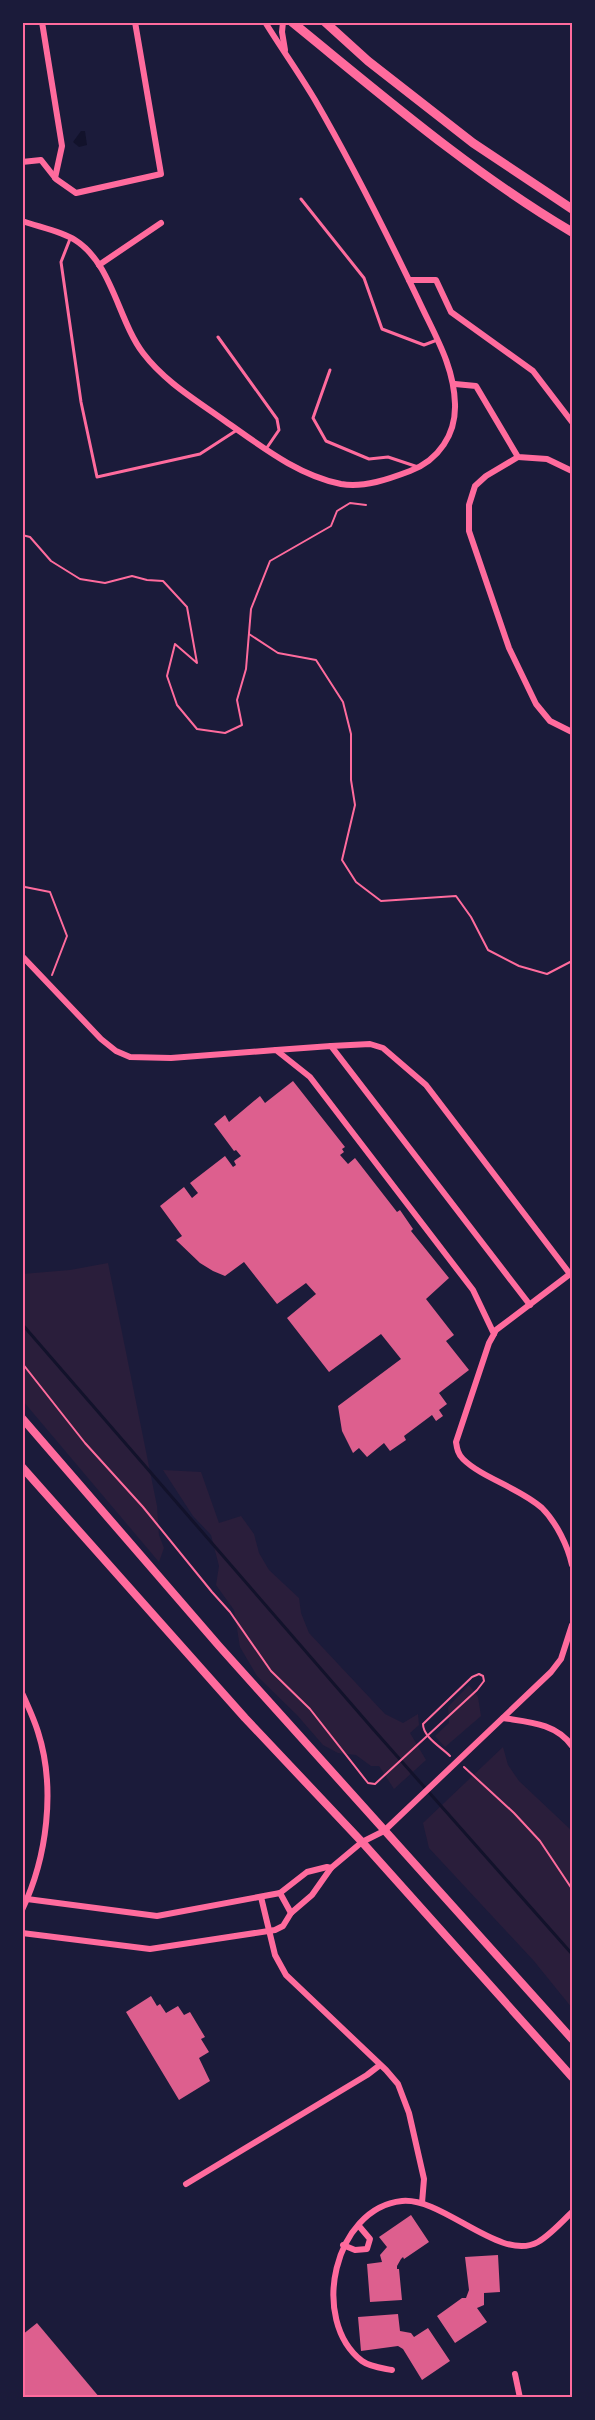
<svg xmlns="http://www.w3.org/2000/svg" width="595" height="2420" font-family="Cabin,sans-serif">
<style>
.green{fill:#2a1e3b}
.water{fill:#12122b}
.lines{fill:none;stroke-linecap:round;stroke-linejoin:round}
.stream{stroke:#12122b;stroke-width:3}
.building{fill:#dd5f8e}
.path{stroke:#ff6b9d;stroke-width:2}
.service{stroke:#ff6b9d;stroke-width:3}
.minor{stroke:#ff6b9d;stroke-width:6}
.secondary{stroke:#ff6b9d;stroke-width:8}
.primary{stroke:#ff6b9d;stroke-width:9}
.neatline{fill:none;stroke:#ff6b9d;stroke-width:2}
</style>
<rect width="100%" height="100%" fill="#1b1b3a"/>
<!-- green -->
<g class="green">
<polygon points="108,1263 157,1506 159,1535 164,1548 159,1562 23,1401 22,1274 70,1270"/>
<polygon points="163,1470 201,1472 219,1523 241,1516 254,1534 259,1553 269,1570 299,1598 301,1613 309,1633 385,1714 403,1723 418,1714 419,1725 410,1733 426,1760 394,1789 379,1766 371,1766 356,1755 338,1753 323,1745 297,1715 257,1676 240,1647 234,1610 216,1585 219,1566 211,1535 193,1516"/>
<polygon points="469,1685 478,1697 481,1716 445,1747 435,1736 449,1723 448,1707"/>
<polygon points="503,1747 508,1765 519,1781 572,1831 572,2008 534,1961 429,1848 423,1823"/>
</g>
<!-- water -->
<polygon class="water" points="81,131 85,131 87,145 79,147 73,142"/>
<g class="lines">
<!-- stream -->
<polyline class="stream" points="22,1324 373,1729 572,1954"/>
</g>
<!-- building -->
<g class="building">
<polygon points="293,1081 345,1147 342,1149 344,1152 340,1155 348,1164 355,1158 397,1212 400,1210 413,1229 411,1231 449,1278 426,1299 454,1335 446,1341 469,1370 439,1393 447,1404 439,1410 443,1416 436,1421 432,1415 404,1436 406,1440 390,1451 384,1443 367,1457 359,1448 353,1453 342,1431 338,1406 401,1359 381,1334 329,1372 287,1318 316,1294 306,1283 277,1304 244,1262 225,1276 213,1271 200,1263 176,1240 182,1236 160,1206 184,1187 192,1198 198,1193 190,1183 225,1156 233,1167 236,1165 234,1161 241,1156 236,1150 234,1151 214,1124 225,1115 229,1122 260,1096 265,1103"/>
<polygon points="151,1996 157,2006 160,2004 166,2013 178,2006 184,2015 190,2012 205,2037 201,2039 209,2052 199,2058 210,2081 179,2100 126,2012"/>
<polygon points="411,2215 429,2242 404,2259 403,2257 401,2259 397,2266 397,2269 399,2269 402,2300 370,2302 367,2264 382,2262 380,2255 387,2247 379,2237"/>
<polygon points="498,2255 500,2292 484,2293 484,2305 477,2308 487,2322 455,2343 437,2316 462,2298 466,2298 469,2290 465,2257"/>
<polygon points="398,2314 400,2331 411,2333 414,2337 428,2328 450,2361 422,2380 403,2349 398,2346 361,2351 358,2317"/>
<polygon points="37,2323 100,2398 22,2398 22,2335"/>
</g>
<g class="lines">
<!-- path -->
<g class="path">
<polyline points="22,535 30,537 51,561 80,579 105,583 132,576 147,580 163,581 187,607 197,663 175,644 167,676 177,705 197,729 225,733 242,725 237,700 246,669 251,609 270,561 331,526 337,511 350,503 366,505"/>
<polyline points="249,634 278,653 316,660 343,702 351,734 351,780 355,805 342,860 356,882 381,901 456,896 471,917 488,950 519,966 547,974 572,961"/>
<polyline points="22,884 25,887 50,892 67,936 52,975"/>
<path d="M22,1363L85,1443L143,1507L212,1592L230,1612L271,1671L310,1709L368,1783L375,1784L477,1690L484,1681L483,1676L479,1674L472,1677L423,1724C423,1737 441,1747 450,1756"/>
<polyline points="464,1767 514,1813 540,1841 572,1889"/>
</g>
<!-- service -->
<g class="service">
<polyline points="301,199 364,278 382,329 424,345 437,340"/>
<polyline points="70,239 61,262 81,402 97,477 200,454 237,430"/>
<polyline points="218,337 277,419 279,430 266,449"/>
<polyline points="330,370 313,418 326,441 369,459 388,457 418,467"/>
</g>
<!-- minor -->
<g class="minor">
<polyline points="42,22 62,146 55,178"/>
<polyline points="283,22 282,32 285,50"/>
<polyline points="22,162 41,160 56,179 76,193 161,174 135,22"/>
<path d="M22,221C39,227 61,231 75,240C112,263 118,320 143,353C165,382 196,400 225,421C261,446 297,475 341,484C364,488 389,479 410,471C439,460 456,434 455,404C454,365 434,334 418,299C386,232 352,164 315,100C299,73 281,48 265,22"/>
<polyline points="99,265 161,223"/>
<polyline points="409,280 436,280 451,312 533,371 572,422"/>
<polyline points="455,384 476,386 518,457 547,459 572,471"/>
<polyline points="518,457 486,476 475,486 469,505 469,531 509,648 536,704 550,721 572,732"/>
<path d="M22,956L101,1039L116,1051L130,1057L171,1058L276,1050L310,1077L473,1290L494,1334L489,1343L456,1442C457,1449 458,1454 463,1459C482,1478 520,1488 542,1508C556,1522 568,1546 572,1565"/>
<polyline points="331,1046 370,1044 383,1048 426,1085 570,1274 496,1330 494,1334"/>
<polyline points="276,1050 331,1046 530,1305"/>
<path d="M22,1693C28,1706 34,1719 38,1732C56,1788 47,1858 22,1910"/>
<path d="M503,1718C528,1722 556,1723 572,1746"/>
<polyline points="280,1893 291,1913"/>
<polyline points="261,1897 275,1955 286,1975 386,2070 398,2084 409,2113 424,2179 422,2203"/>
<polyline points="27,1899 157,1916 280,1893 307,1872 327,1867 331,1868"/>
<polyline points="22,1933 150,1949 275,1930 283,1926 291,1913 312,1895 331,1868 362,1842 384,1831 551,1672 561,1659 572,1625"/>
<polyline points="186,2184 367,2075 380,2065"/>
<polyline points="343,2245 355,2250 367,2249 370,2239 359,2226"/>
<path d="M392,2370C382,2368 370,2367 362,2361C309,2320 334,2208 402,2201C443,2197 501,2263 538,2242C549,2236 563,2221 572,2212"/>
<polyline points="515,2374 520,2398"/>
</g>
<!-- secondary -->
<g class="secondary">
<polyline points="22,1418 219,1646 572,2039"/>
<polyline points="22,1467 245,1718 362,1842 572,2077"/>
</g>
<!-- primary -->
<g class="primary">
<path d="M292,22C383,96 472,173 572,232"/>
<polyline points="325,22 368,61 473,143 572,209"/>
</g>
</g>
<!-- border -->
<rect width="595" height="2420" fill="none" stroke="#1b1b3a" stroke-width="48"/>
<rect x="24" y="24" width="547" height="2372" class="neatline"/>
</svg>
